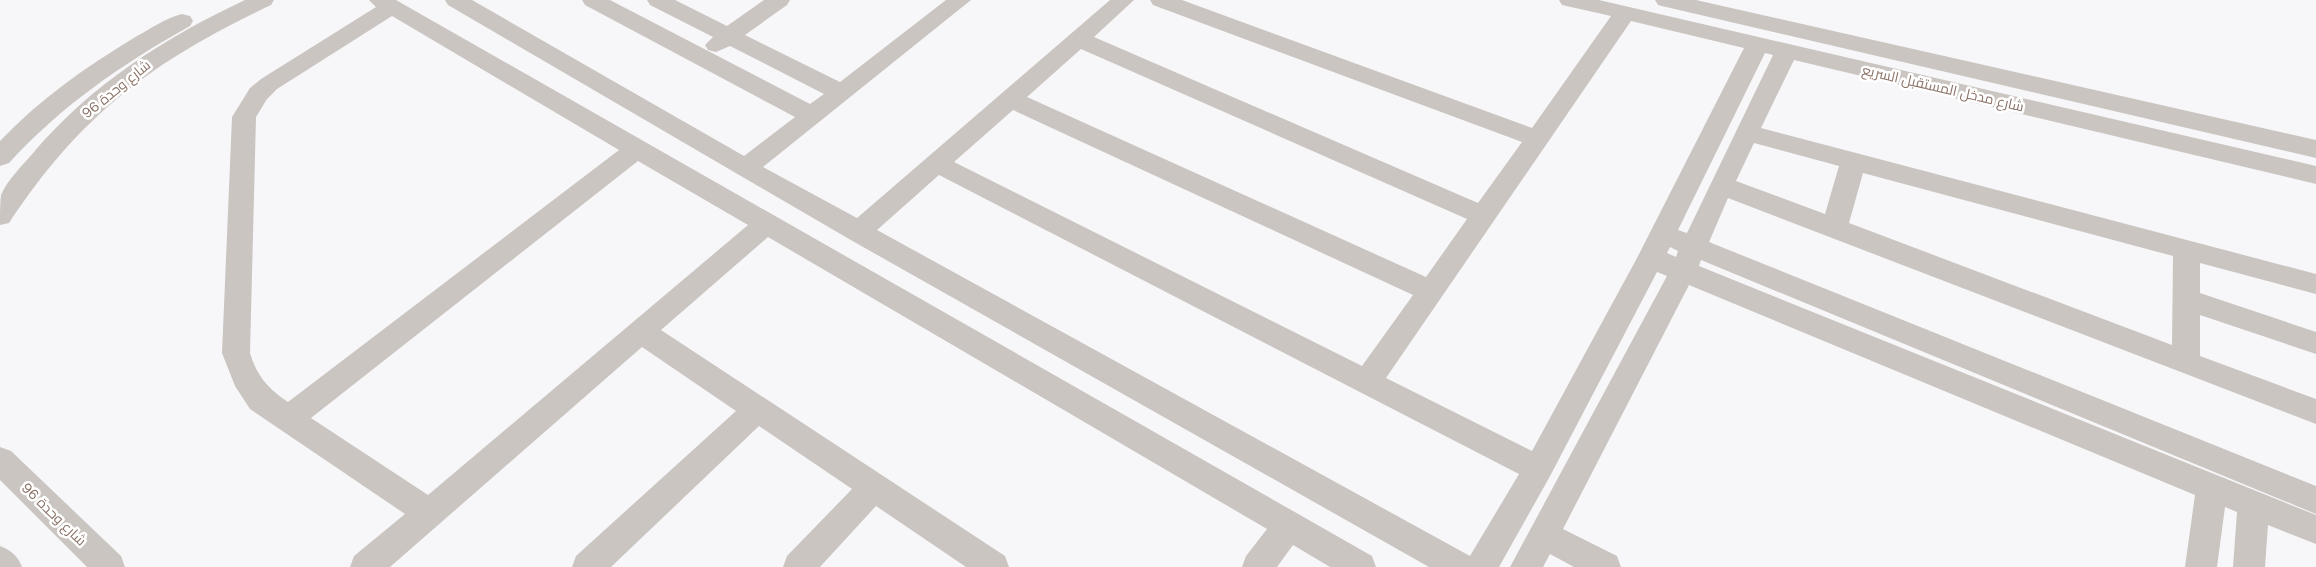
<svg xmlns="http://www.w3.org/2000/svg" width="2316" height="567" font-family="'DM Sans',Cairo,sans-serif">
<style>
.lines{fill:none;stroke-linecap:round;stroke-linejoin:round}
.minor{fill:#cbc5c2;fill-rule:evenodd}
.labels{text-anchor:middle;stroke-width:5;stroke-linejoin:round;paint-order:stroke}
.street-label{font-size:14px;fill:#8a7166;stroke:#fff}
</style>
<rect width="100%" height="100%" fill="#f7f7f9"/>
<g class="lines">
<!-- minor -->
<g class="minor">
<path d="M245,0H274L271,5C153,61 82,113 9,223L0,225C0,217 0,203 1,195C7,180 23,165 33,153C92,84 164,38 245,0Z"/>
<path d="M369,0H396L1372,556L1376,567H1330L1293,545L1277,567H1242L1246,556L1267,529L768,237L661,330L1005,556L1009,567H966L876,506L820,567H783L787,556L852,489L759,426L611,567H572L576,556L736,411L642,347L390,567H350L354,556L405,514L250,409L235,386L222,353L232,117L250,88L261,79L376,7ZM392,16L619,150L288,402C268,389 257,376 250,353L256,117L267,99L277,89ZM638,161L748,225L428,495L311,418Z"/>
<path d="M445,0H472L744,156L795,117L585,5L582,0H610L810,104L824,94L730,46L716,52L708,50L705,45L713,37L650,5L647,0H675L727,26L764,0H790L787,5L745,35L840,82L946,0H971L763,167L857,218L1110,0H1134L1094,37L1478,203L1522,142L1153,5L1150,0H1182L1532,128L1611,16L1562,5L1559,0H1599L2316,166V184L1794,60L1761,128L2316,274V294L2200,263V293L2316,332V354L2200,315V356L2316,399V424L1728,198L1709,242L2316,486V514L1701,260L1699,266L2316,515V544L2268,525L2265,567H2233L2237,512L2225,507L2217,567H2185L2195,495L1689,285L1563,529L1617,556L1621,567H1574L1550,554L1543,567H1510L1667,276L1657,272L1549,478L1499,567H1429L849,239L448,5ZM1631,21L1744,48L1637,258L1532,451L1386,378ZM1081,49L1467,219L1426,277L1027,97ZM1765,53L1773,55L1687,233L1678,230ZM1013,110L1413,295L1362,366L954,162ZM1754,143L1839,166L1825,214L1736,181ZM1863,173L2173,256L2172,345L1849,223ZM939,175L1519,474L1470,556L877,230ZM1670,247L1678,251L1676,257L1667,253Z"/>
<polygon points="1655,0 1696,0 2316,140 2316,158 1666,7 1658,5"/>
<path d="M182,14L190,16L193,21L190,26C122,64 61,106 9,163L0,166V141C40,99 87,66 137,36C152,28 166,18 182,14Z"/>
<polygon points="0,447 11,451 121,556 125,567 87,567 0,480"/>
<path d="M0,546C12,551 17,555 22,567H0Z"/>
</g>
</g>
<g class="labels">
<!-- street labels -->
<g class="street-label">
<text transform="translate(1943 88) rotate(13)" y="5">شارع مدخل المستقبل السريع</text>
<text transform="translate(116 89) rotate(-39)" y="5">شارع وحدة 96</text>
<text transform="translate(54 514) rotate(44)" y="5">شارع وحدة 96</text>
</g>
</g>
</svg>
